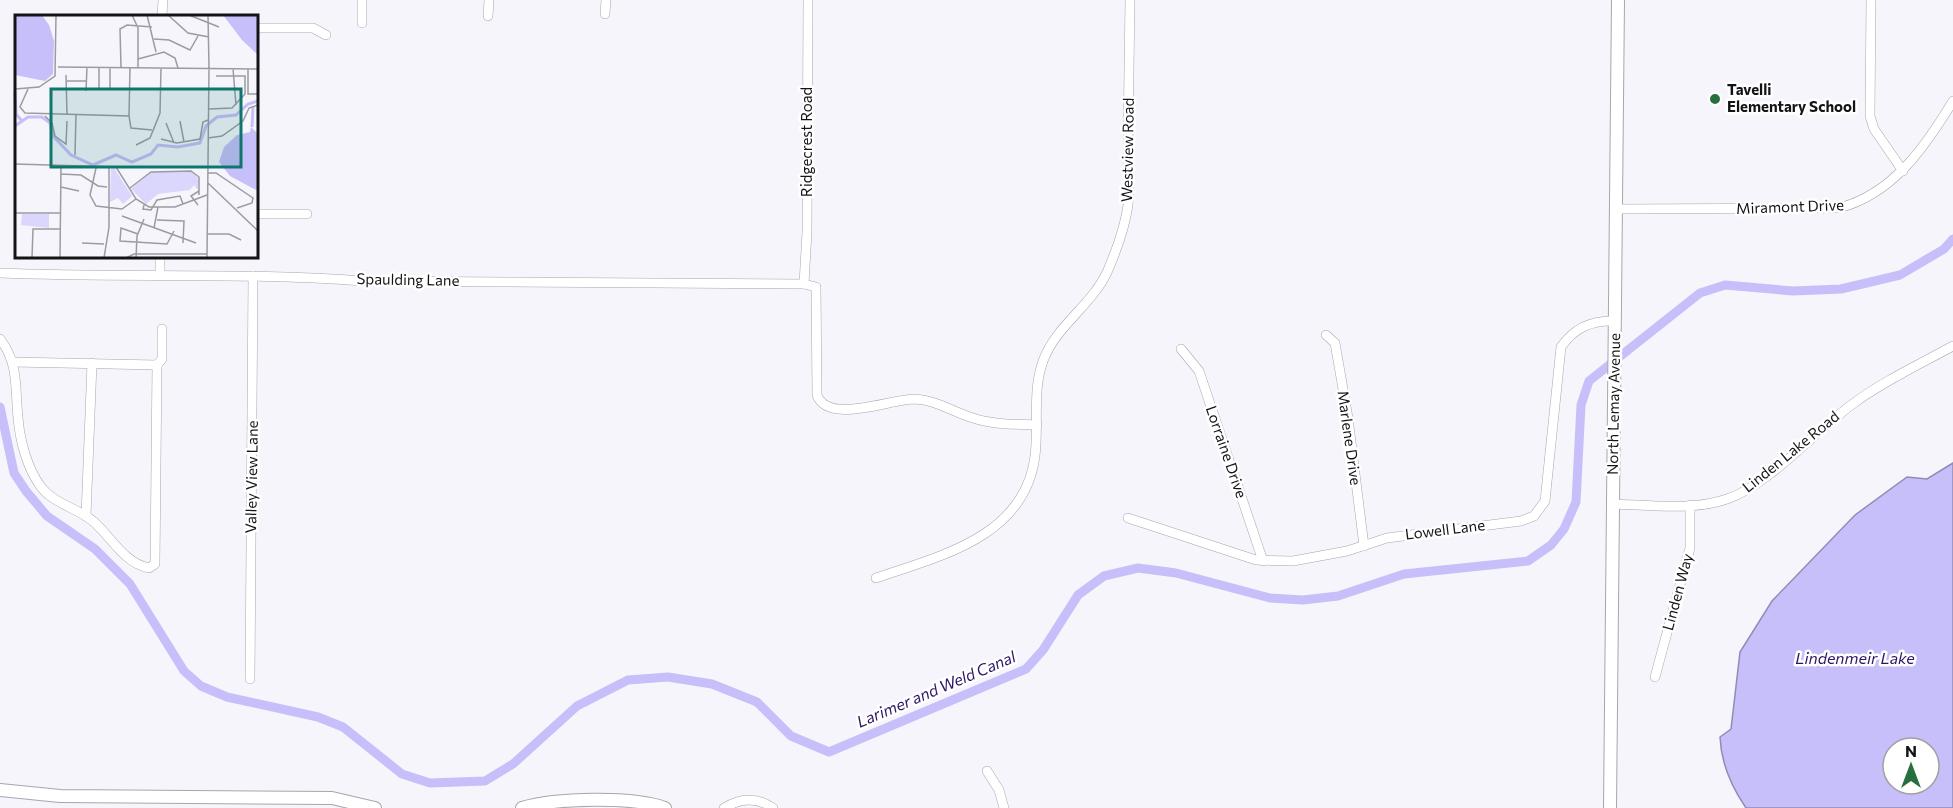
<svg xmlns="http://www.w3.org/2000/svg" width="1953" height="808" font-family="Commissioner,sans-serif">
<style>
.water{fill:#c6bff9;stroke:#918cb5;stroke-width:1.5;fill-rule:evenodd}
.lines{fill:none;stroke-linecap:round;stroke-linejoin:round}
.canal{stroke:#c6bff9;stroke-width:9}
.minor-casing{stroke:#a6a6ad;stroke-width:10}
.major-casing{stroke:#a6a6ad;stroke-width:14}
.minor{stroke:#fff;stroke-width:9}
.major{stroke:#fff;stroke-width:12}
.poi-dot{fill:#27703e;stroke:#fff;stroke-width:2}
.labels{text-anchor:middle;stroke-width:5;stroke-linejoin:round;paint-order:stroke}
.poi-label{font-size:15px;font-weight:bold;fill:#141416;stroke:#fff;text-anchor:start}
.street-label{font-size:15px;fill:#141416;stroke:#fff}
.water-label{font-size:16px;font-style:italic;fill:#2f1566;stroke:#fff}
.inset-river{fill:none;stroke:#c6bff9;stroke-width:3}
.inset-road{fill:none;stroke:#9c9ba0;stroke-width:1.5}
.view{fill:#0f766e;fill-opacity:0.15;stroke:#0f766e;stroke-width:3}
.inset-edge{fill:none;stroke:#141416;stroke-width:3}
</style>
<rect width="100%" height="100%" fill="#f6f5fc"/>
<!-- water -->
<path class="water" d="M1953,463V808H1746C1731,786 1721,764 1720,737L1731,729L1740,652L1772,601L1855,515L1907,477L1927,479ZM1893,748H1929V784H1893Z"/>
<g class="lines">
<!-- canal -->
<polyline class="canal" points="0,407 14,473 26,491 47,516 95,549 130,584 184,671 201,686 227,697 318,717 343,727 402,774 430,783 485,781 513,764 577,706 628,680 668,677 712,684 757,702 791,736 829,752 1026,669 1043,650 1078,595 1104,576 1138,568 1176,573 1270,598 1303,600 1338,596 1404,574 1528,561 1551,545 1564,529 1576,502 1581,405 1589,381 1700,293 1725,285 1793,291 1841,289 1900,275 1944,249 1953,239"/>
<!-- minor casing -->
<g class="minor-casing">
<g id="minor">
<polyline points="1871,0 1870,116 1874,129 1903,171"/>
<polyline points="605,14 606,0"/>
<polyline points="162,16 163,0"/>
<polyline points="488,16 489,0"/>
<polyline points="362,23 362,0"/>
<polyline points="256,28 313,28 326,35"/>
<path d="M1616,209L1839,208C1893,194 1925,147 1953,101"/>
<polyline points="256,214 307,214"/>
<path d="M0,273C121,278 242,272 362,281L804,284L816,287L817,395C828,425 890,399 915,399C936,400 953,412 973,418C993,425 1016,424 1037,425"/>
<polyline points="160,276 160,256"/>
<polyline points="804,284 807,232 808,0"/>
<polyline points="1326,335 1335,343 1348,418 1364,546"/>
<path d="M0,339C19,363 15,389 18,418C20,441 27,468 41,487C54,504 78,508 94,522C112,538 124,563 149,568L155,564L157,365"/>
<polyline points="1181,349 1199,371 1263,561"/>
<polyline points="13,362 157,365"/>
<polyline points="157,365 162,359 162,329"/>
<path d="M1613,504C1649,505 1692,511 1727,499C1769,485 1816,430 1854,403C1884,381 1920,364 1953,346"/>
<polyline points="86,516 92,363"/>
<path d="M1128,518L1256,560L1293,561L1347,551L1387,538L1521,521L1534,516L1545,501L1561,347C1574,328 1591,320 1615,321"/>
<path d="M876,578C940,556 1025,537 1035,456C1039,425 1032,391 1043,361C1056,325 1093,305 1108,270C1117,249 1125,227 1128,205C1130,184 1128,162 1128,141C1129,94 1129,47 1130,0"/>
<polyline points="1655,677 1690,548 1690,505"/>
<polyline points="250,679 253,276"/>
<polyline points="987,771 999,790 1004,808"/>
<path d="M724,808C740,798 757,797 773,808"/>
</g>
</g>
<!-- major casing -->
<g class="major-casing">
<g id="major">
<polyline points="0,790 60,796 332,798 375,808"/>
<path d="M522,808C555,798 633,796 665,808"/>
<polyline points="1610,808 1618,0"/>
</g>
</g>
<!-- minor -->
<use href="#minor" class="minor"/>
<!-- major -->
<use href="#major" class="major"/>
</g>
<!-- markers -->
<circle class="poi-dot" cx="1715" cy="99" r="6"/>
<g class="labels">
<!-- poi labels -->
<g class="poi-label">
<text x="1727" y="95">Tavelli<tspan x="1727" dy="17">Elementary School</tspan></text>
</g>
<!-- street labels -->
<g class="street-label">
<text transform="translate(807 142) rotate(-90)" y="5">Ridgecrest Road</text>
<text transform="translate(1128 150) rotate(-89)" y="5">Westview Road</text>
<text transform="translate(1790 207) rotate(-2)" y="5">Miramont Drive</text>
<text transform="translate(408 280) rotate(1)" y="5">Spaulding Lane</text>
<text transform="translate(1614 404) rotate(-89)" y="5">North Lemay Avenue</text>
<text transform="translate(1349 438) rotate(82)" y="5">Marlene Drive</text>
<text transform="translate(1226 452) rotate(71)" y="5">Lorraine Drive</text>
<text transform="translate(1791 452) rotate(-39)" y="5">Linden Lake Road</text>
<text transform="translate(252 477) rotate(-89)" y="5">Valley View Lane</text>
<text transform="translate(1445 530) rotate(-7)" y="5">Lowell Lane</text>
<text transform="translate(1678 592) rotate(-75)" y="5">Linden Way</text>
</g>
<!-- water labels -->
<g class="water-label">
<text x="1855" y="664">Lindenmeir Lake</text>
<text transform="translate(936 689) rotate(-23)" y="6">Larimer and Weld Canal</text>
</g>
</g>
<!-- overview -->
<g transform="translate(15 15)">
<rect width="243" height="243" fill="#f6f5fc"/>
<path d="M99,153L117,181L108,189L103,183L95,187L96,154ZM137,157H177L183,163V175L179,170L175,175L143,179L131,189L116,174ZM7,199H34V213L6,210Z" fill="#dad6fc"/>
<path d="M0,0H27L34,10L39,26L38,59L30,66L0,60ZM208,0H243V40L227,25ZM236,112L243,119V176L215,161L204,147L209,132L222,120L235,117Z" fill="#c6bff9"/>
<path class="inset-river" d="M0,77L1,99L7,106M0,111L13,102H27L35,108L38,121L56,140L78,150L101,140L117,147L136,139L143,130L163,132L185,128L191,111L202,102L221,100L233,89L243,86M237,112L238,91"/>
<path class="inset-road" d="M117,0L123,13V53M132,0L141,37M153,0L173,18L194,22M174,0L204,12M193,0L194,53M139,24L154,25L175,35L183,21M123,44L149,37L160,43L163,53M43,52L243,54M106,52L105,14L112,10L137,12M218,54L221,90M233,54V79H243M51,60L52,100M52,66H71M0,74L24,72L40,61L41,0M13,74L5,92L10,98L114,101L116,113L137,115M84,75V52M95,75V53M71,76L72,52M194,94L217,93L230,79V61H201M30,101L37,108L40,121L51,129L52,106M114,101L115,52M165,106L169,127M151,108L159,128M193,123L207,121L228,106L234,93L243,90M146,124L162,128L185,124L188,107L193,105M121,130L135,123L145,98L146,53M60,140L61,100M0,149L101,152L121,184L134,192H160L192,180M81,153L75,180L81,191L107,194L121,184M193,158H201L238,183L237,188L222,193M46,159L66,160L83,171L92,172M193,168L243,216M46,172L64,176M115,173L136,157L176,156L184,162V180M129,190L128,194L136,195L142,185L165,181L168,189M183,190L176,181L184,176M0,198H46M107,201L181,228M142,205L169,206L168,228M139,213L143,192M123,219L106,213L105,226L152,229L159,216M192,219H214L226,225M67,228L89,229M17,243L18,214H46M45,243L46,151M89,243L94,212V152M111,243L119,239H192M121,243L122,221L129,204M192,243L194,53"/>
<path class="view" d="M36,74H226V152H36Z"/>
<rect width="243" height="243" class="inset-edge"/>
</g>
<!-- north arrow -->
<g transform="translate(1911 766)"><circle r="28" fill="#ffffff" stroke="#a1a1a2" stroke-width="1.5"/>
<path d="M0-4.5L10 22L0 15L-10 22Z" fill="#27703e"/>
<text y="-9" font-size="16" font-weight="bold" text-anchor="middle" fill="#141416">N</text>
</g>
</svg>
